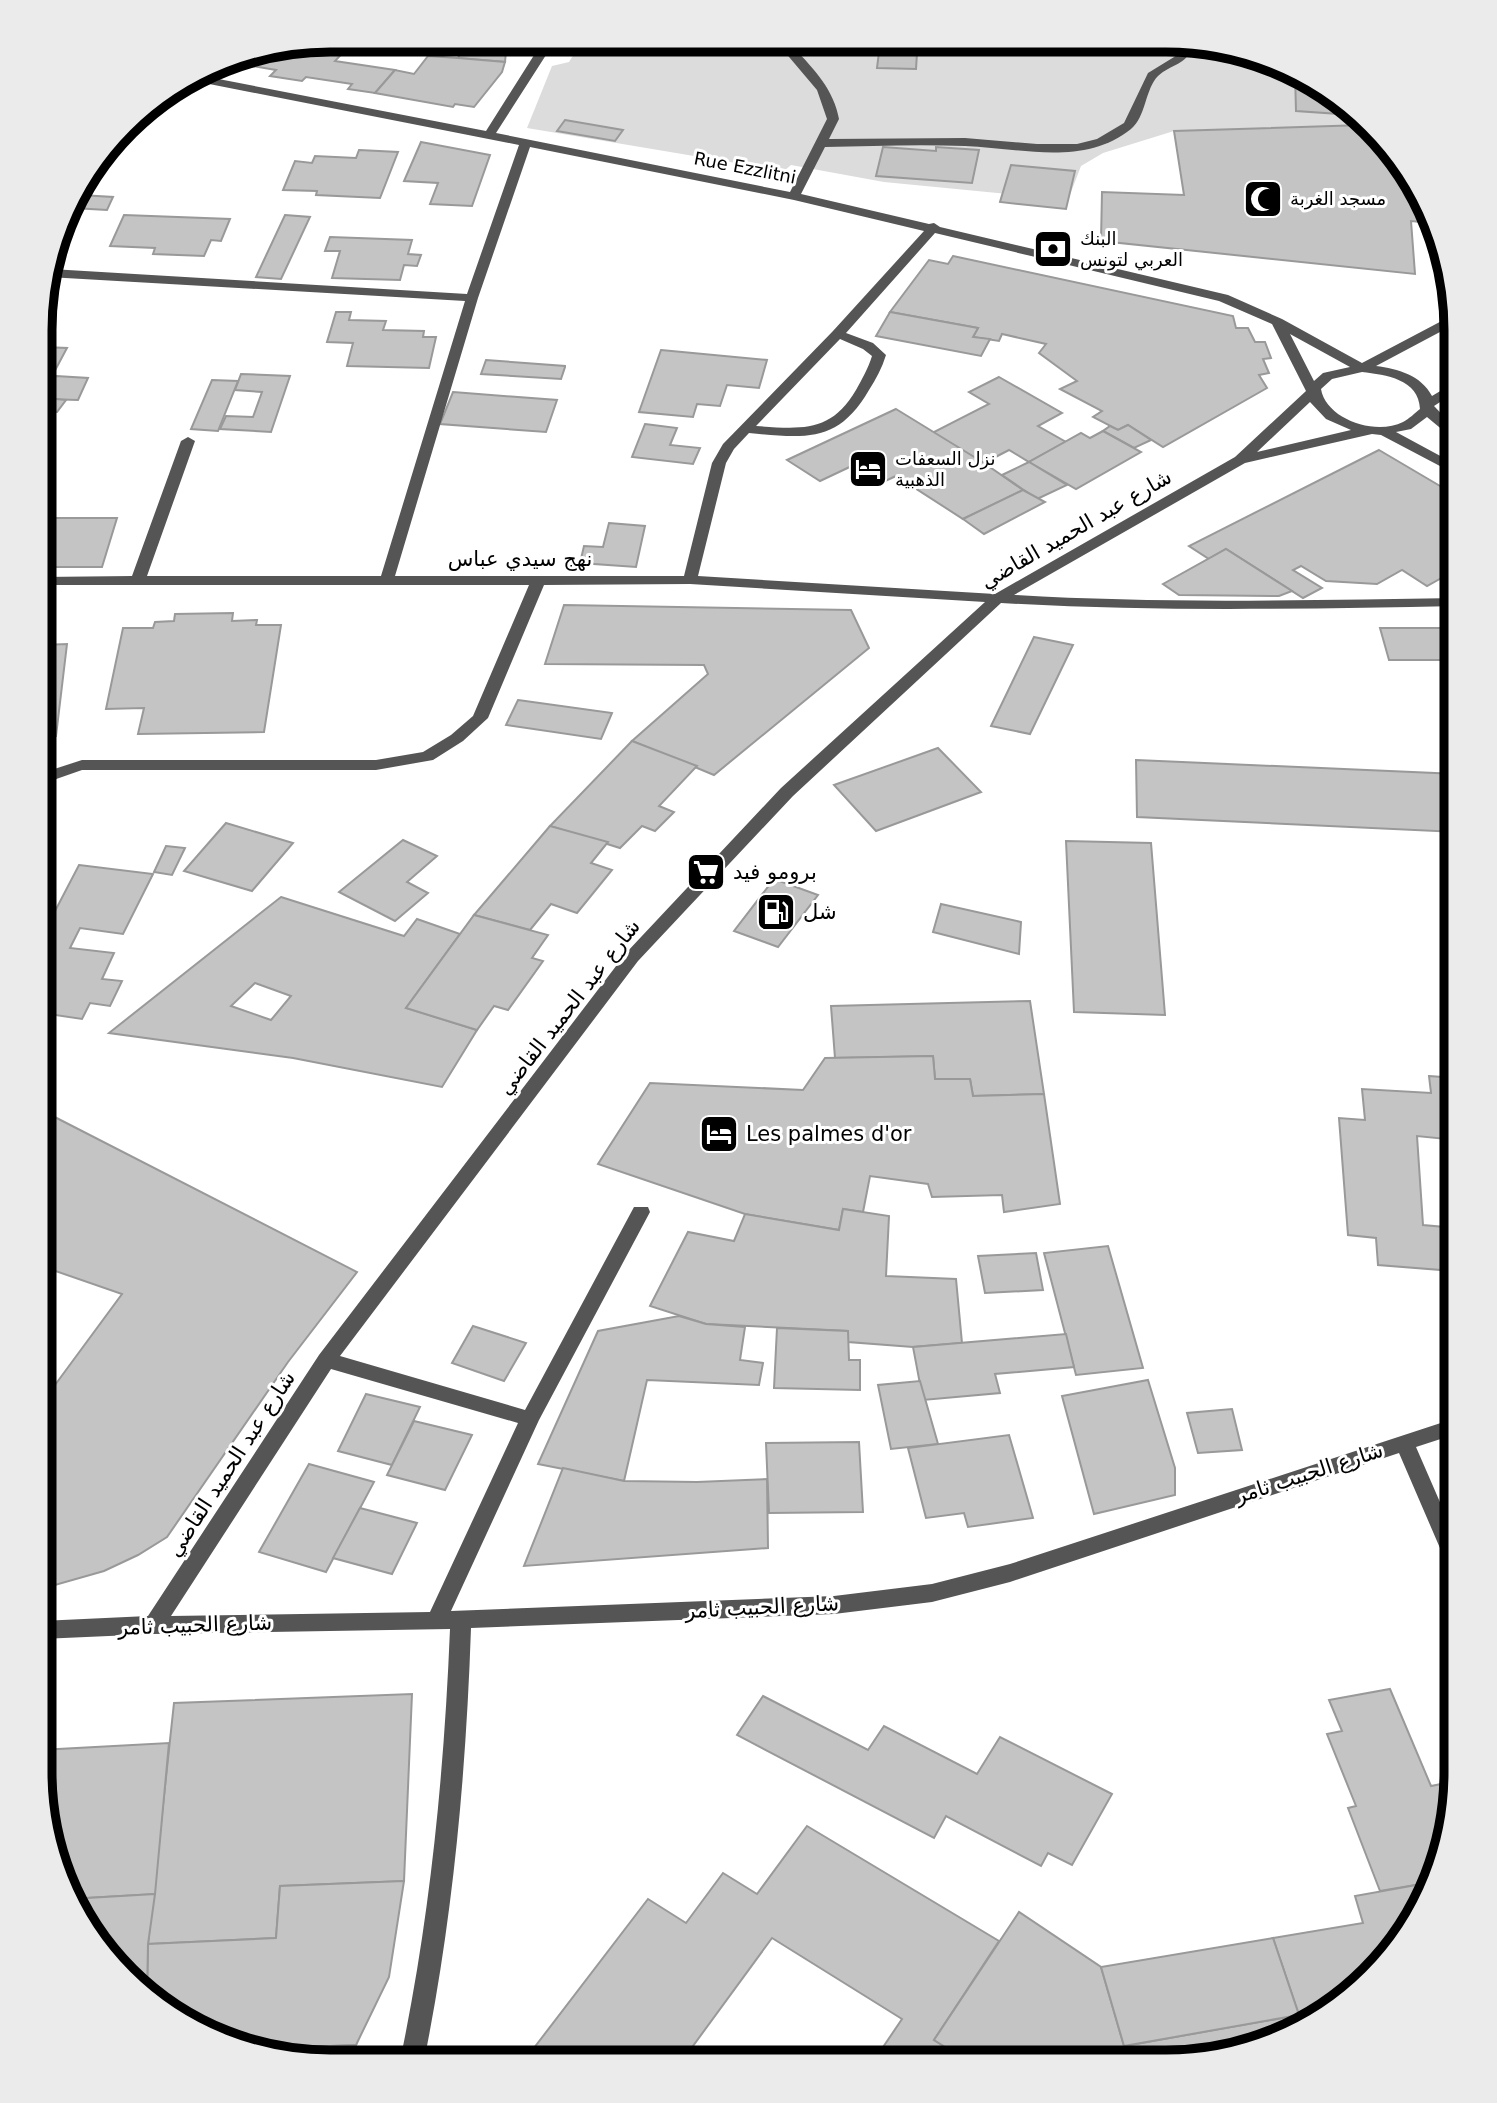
<svg xmlns="http://www.w3.org/2000/svg" width="1497" height="2103" font-family="'DejaVu Sans',Vazirmatn,sans-serif">
<style>
.green{fill:#dcdcdc}
.building{fill:#c4c4c4;stroke:#999;stroke-width:2;fill-rule:evenodd}
.lines{fill:none;stroke-linecap:round;stroke-linejoin:round}
.minor{fill:#555;fill-rule:evenodd}
.labels{text-anchor:middle;stroke-width:6;stroke-linejoin:round;paint-order:stroke}
.far-street-label{font-size:18px;fill:#000;stroke:#fff}
.far-poi-label{font-size:18px;fill:#000;stroke:#fff;text-anchor:start}
.street-label{font-size:21px;fill:#000;stroke:#fff}
.poi-label{font-size:21px;fill:#000;stroke:#fff;text-anchor:start}
.rim{fill:none;stroke:#000;stroke-width:9}
</style>
<rect width="100%" height="100%" fill="#fff"/>
<!-- green -->
<polygon class="green" points="582,41 1204,43 1277,62 1343,100 1363,125 1174,131 1103,153 1081,166 1068,200 884,182 791,165 784,171 527,128 552,66 569,62"/>
<!-- building -->
<g class="building">
<polygon points="336,40 352,43 335,61 395,70 375,93 348,89 352,84 306,77 302,81 270,76 276,70 252,66 254,64 238,60 243,55 276,49 285,52 306,46 329,47"/>
<polygon points="460,41 507,41 505,62 458,58 461,51"/>
<polygon points="879,52 917,53 916,69 877,68"/>
<polygon points="428,56 458,58 505,62 502,72 474,107 455,104 453,107 375,93 395,70 414,74"/>
<polygon points="1295,73 1343,100 1355,115 1296,111"/>
<polygon points="565,120 623,130 615,141 557,131"/>
<polygon points="1363,125 1427,203 1432,223 1411,221 1415,274 1101,241 1102,192 1184,195 1174,131"/>
<polygon points="421,142 490,155 472,206 430,204 438,183 404,181"/>
<polygon points="883,147 936,151 936,147 979,150 972,183 876,176"/>
<polygon points="359,150 398,152 380,198 316,195 317,191 283,190 295,161 312,163 315,156 356,158"/>
<polygon points="1011,165 1075,171 1066,209 1000,202"/>
<polygon points="80,195 113,197 107,210 73,208"/>
<polygon points="124,215 230,219 221,241 211,240 204,256 153,254 155,248 110,246"/>
<polygon points="285,215 310,217 281,279 256,277"/>
<polygon points="330,237 412,240 408,254 421,255 417,266 404,265 400,280 332,278 340,251 325,251"/>
<polygon points="953,256 1233,316 1236,328 1248,328 1255,342 1265,342 1271,358 1263,359 1269,373 1259,375 1267,388 1163,447 1128,425 1118,430 1093,417 1102,411 1060,389 1077,381 1039,353 1046,344 1002,334 999,341 973,337 978,328 890,312 929,260 948,264"/>
<polygon points="336,312 351,312 349,320 386,321 383,330 424,331 423,337 436,337 429,368 347,366 353,343 327,342"/>
<polygon points="890,312 978,328 973,337 990,339 981,356 876,336"/>
<polygon points="43,347 67,348 43,393"/>
<polygon points="661,350 767,360 759,388 727,385 720,406 697,404 693,417 639,412"/>
<polygon points="486,360 565,366 565,367 561,379 481,374"/>
<polygon points="241,374 290,376 271,432 220,429 226,416 253,417 262,392 235,390"/>
<polygon points="56,376 88,378 78,400 45,399"/>
<polygon points="999,377 1062,413 1038,426 1066,442 1029,462 1009,450 984,463 932,433 989,404 969,392"/>
<polygon points="212,380 238,381 218,431 191,429"/>
<polygon points="453,392 557,400 546,432 440,424"/>
<polygon points="43,397 46,398 66,400 57,412 43,411"/>
<polygon points="896,409 984,463 1023,490 963,519 896,476 883,482 856,464 820,481 787,460"/>
<polygon points="645,424 677,428 670,445 700,448 693,464 632,457"/>
<polygon points="1128,425 1151,440 1134,448 1103,431 1110,426 1118,430"/>
<polygon points="1103,431 1141,452 1076,489 1029,462 1081,433 1090,438"/>
<polygon points="1379,450 1457,496 1457,572 1454,571 1427,586 1402,570 1377,584 1326,581 1301,566 1293,570 1322,588 1303,598 1226,549 1209,559 1189,546"/>
<polygon points="1029,462 1067,485 1037,499 1002,475"/>
<polygon points="1023,490 1045,502 984,534 963,519"/>
<polygon points="42,518 117,518 102,567 42,567"/>
<polygon points="609,523 645,526 636,567 580,563 584,546 603,547"/>
<polygon points="1226,549 1292,591 1279,596 1179,595 1163,584"/>
<polygon points="564,605 851,610 869,648 714,775 632,741 708,674 704,665 545,664"/>
<polygon points="233,613 232,621 257,620 256,625 281,625 264,732 138,734 144,708 106,709 123,628 153,628 155,622 174,621 175,614"/>
<polygon points="1380,628 1457,628 1457,660 1389,660"/>
<polygon points="1034,637 1073,645 1030,734 991,726"/>
<polygon points="67,644 56,736 42,737 42,645"/>
<polygon points="518,700 612,713 601,739 506,725"/>
<polygon points="632,741 697,766 659,806 674,812 655,831 642,826 620,848 550,826"/>
<polygon points="938,748 981,792 876,831 834,785"/>
<polygon points="1136,760 1457,774 1457,832 1137,817"/>
<polygon points="226,823 293,843 252,891 184,871"/>
<polygon points="550,826 608,842 591,863 612,870 577,913 551,904 530,930 474,915"/>
<polygon points="403,840 437,856 407,882 428,893 395,921 339,892"/>
<polygon points="1066,841 1151,843 1165,1015 1074,1012"/>
<polygon points="166,846 185,848 172,875 154,872"/>
<polygon points="79,865 153,874 123,934 80,928 70,948 114,953 102,979 122,981 110,1006 90,1003 82,1019 42,1013 42,936"/>
<polygon points="774,879 818,895 778,947 734,931"/>
<path d="M281,897L404,936L417,919L460,934L406,1008L477,1030L442,1087L293,1058L109,1033ZM255,983L291,996L271,1020L231,1006Z"/>
<polygon points="941,904 1021,922 1019,954 933,932"/>
<polygon points="474,915 548,935 532,958 543,961 508,1010 494,1006 477,1030 406,1008"/>
<polygon points="1030,1001 1044,1094 973,1096 970,1079 935,1079 933,1056 835,1058 831,1006"/>
<polygon points="933,1056 935,1079 970,1079 973,1096 1044,1094 1060,1204 1004,1212 1002,1195 932,1197 928,1184 870,1176 863,1212 843,1209 839,1230 745,1214 598,1164 650,1083 803,1090 825,1058"/>
<polygon points="1429,1076 1456,1078 1456,1140 1417,1136 1423,1225 1456,1228 1456,1296 1453,1271 1378,1265 1376,1238 1348,1235 1339,1118 1365,1120 1362,1089 1431,1093"/>
<polygon points="41,1110 357,1272 288,1362 167,1537 138,1555 104,1571 41,1589 41,1404 122,1294 41,1266"/>
<polygon points="843,1209 889,1216 886,1276 956,1279 962,1343 913,1347 848,1342 848,1331 706,1324 650,1306 688,1232 734,1241 745,1214 839,1230"/>
<polygon points="1108,1246 1143,1368 1076,1375 1044,1253"/>
<polygon points="1036,1253 1043,1290 985,1293 978,1256"/>
<polygon points="679,1316 706,1324 745,1327 740,1360 763,1363 759,1385 647,1380 624,1481 538,1464 598,1331"/>
<polygon points="473,1326 526,1343 504,1381 452,1363"/>
<polygon points="777,1328 848,1331 849,1360 860,1360 860,1390 774,1388"/>
<polygon points="1066,1334 1074,1367 995,1374 1000,1393 923,1400 913,1347"/>
<polygon points="1148,1380 1175,1468 1175,1495 1094,1514 1062,1396"/>
<polygon points="920,1381 938,1444 891,1449 878,1385"/>
<polygon points="366,1394 420,1407 392,1465 338,1451"/>
<polygon points="1232,1409 1242,1450 1198,1453 1187,1413"/>
<polygon points="414,1421 472,1435 445,1490 387,1475"/>
<polygon points="1009,1435 1033,1518 968,1527 964,1513 926,1518 908,1448"/>
<polygon points="859,1442 863,1512 769,1513 766,1443"/>
<polygon points="309,1464 374,1482 326,1572 259,1552"/>
<polygon points="563,1468 624,1481 697,1482 767,1479 768,1548 524,1566"/>
<polygon points="360,1508 417,1523 392,1574 333,1558"/>
<polygon points="1390,1689 1431,1786 1456,1781 1456,1792 1441,1866 1433,1882 1380,1891 1348,1808 1356,1806 1327,1734 1342,1731 1329,1700"/>
<polygon points="412,1694 404,1881 280,1886 276,1938 148,1944 174,1703"/>
<polygon points="763,1696 868,1750 884,1726 977,1774 1000,1737 1112,1794 1072,1865 1048,1853 1041,1866 946,1816 934,1838 737,1735"/>
<polygon points="169,1743 155,1894 70,1899 40,1773 40,1750"/>
<polygon points="807,1826 999,1941 934,2040 969,2062 873,2062 902,2019 772,1938 682,2061 524,2061 648,1899 686,1923 723,1873 757,1894"/>
<polygon points="404,1881 389,1977 356,2045 253,2049 220,2041 154,2003 147,1994 148,1944 276,1938 280,1886"/>
<polygon points="1433,1882 1408,1934 1357,1991 1294,2033 1167,2063 969,2062 934,2040 1019,1912 1101,1967 1124,2046 1299,2015 1273,1938 1363,1923 1355,1896"/>
<polygon points="155,1894 148,1944 147,1994 70,1899"/>
<polygon points="1273,1938 1299,2015 1124,2046 1101,1967"/>
<polygon points="356,2045 350,2060 293,2060 253,2049"/>
</g>
<g class="lines">
<!-- minor -->
<path class="minor" d="M543,41H555L496,133L790,192L827,119L817,90L784,51V42H794V48C814,69 834,90 839,119L829,139L965,138L1037,144H1077L1097,139L1124,123L1148,73L1179,54L1181,47L1177,43L1191,44L1193,46C1187,65 1171,64 1158,76C1145,89 1146,117 1131,129C1084,167 1020,148 965,146C918,144 871,146 825,147L801,194L929,224L934,223L940,227L1228,295L1282,319L1362,363L1453,315L1455,324L1376,366C1398,369 1421,375 1432,396L1457,381V391L1434,406L1457,430V442L1427,417L1411,429L1396,432L1457,465V475L1381,435L1372,434L1245,463L1014,595C1161,604 1309,600 1457,598V606C1305,609 1153,612 1001,603L793,796L638,961L340,1356L525,1410L634,1207H648L650,1212L539,1420L451,1611L834,1596L932,1584L1010,1564L1456,1418V1434L1416,1447L1456,1539V1571L1449,1568L1446,1562L1399,1453L1010,1582L932,1602L834,1614L471,1628C466,1774 453,1918 424,2061H400C430,1918 444,1775 450,1629L154,1634L41,1639V1621L148,1616L319,1355L626,953L781,788L985,602L690,584L544,585L488,718L463,741L433,760L376,770H82L42,784V773L82,760H376L423,752L451,735L473,716L529,585H42V577L132,576L181,441L188,437L195,441L147,576H381L465,301L48,277L51,269L467,294L519,145L194,81L203,76L486,131ZM530,147L794,200L924,231L833,331L723,444L712,463L684,576H395L478,298ZM935,233L1219,301L1272,324L1306,391L1235,457L995,594L698,576L726,463L734,449L749,433C804,438 838,444 869,390C876,379 882,368 886,355L873,343L846,333ZM1290,334L1350,367L1323,373L1314,381ZM840,339L863,349L872,356C868,369 862,379 856,390C831,433 801,429 756,426ZM1362,372C1386,375 1419,379 1420,409C1415,413 1409,419 1403,422C1375,436 1326,419 1321,389L1332,379ZM1310,402L1326,419L1351,430L1257,452ZM331,1369L518,1423L430,1612L171,1616Z"/>
</g>
<!-- icons -->
<defs>
<g id="mosque-square" transform="scale(2.0125)"><rect x="-9" y="-9" width="18" height="18" rx="4" fill="#000" stroke="#fff"/><path d="M3.5-4.9A6 6 0 1 0 3.5 4.9A5 5 0 1 1 3.5-4.9Z" fill="#fff"/></g>
<g id="bank-square" transform="scale(2.0125)"><rect x="-9" y="-9" width="18" height="18" rx="4" fill="#000" stroke="#fff"/><path d="M-6-4H6V4H-6ZM0-2.3a2.3 2.3 0 1 0 0 4.6a2.3 2.3 0 1 0 0-4.6Z" fill="#fff"/></g>
<g id="hotel-square" transform="scale(2.0125)"><rect x="-9" y="-9" width="18" height="18" rx="4" fill="#000" stroke="#fff"/><path d="M-6-4.5h1.5V1H6V5H4.5V3h-9V5H-6ZM-4 0a1.8 1.8 0 1 1 3.6 0ZM.5 0V-2.5h3Q6-2.5 6 0Z" fill="#fff"/></g>
<g id="supermarket-square" transform="scale(2.0125)"><rect x="-9" y="-9" width="18" height="18" rx="4" fill="#000" stroke="#fff"/><path d="M-6-5.5h2.5l.6 2H6L4.5 2H-2.5L-4.4-4H-6ZM-1.5 3.2a1.3 1.3 0 1 0 .1 0ZM3 3.2a1.3 1.3 0 1 0 .1 0Z" fill="#fff"/></g>
<g id="fuel-square" transform="scale(2.0125)"><rect x="-9" y="-9" width="18" height="18" rx="4" fill="#000" stroke="#fff"/><path d="M-5.5-6h7V0h2V4h1.3V-2.5L3-4.5l.8-.8L6-3V5H2.5V1h-1V6h-7ZM-4.2-4.7v3.2H.2V-4.7Z" fill="#fff"/></g>
</defs>
<g fill-rule="evenodd">
<use href="#mosque-square" x="1263" y="199"/>
<use href="#bank-square" x="1053" y="249"/>
<use href="#hotel-square" x="868" y="469"/>
<use href="#supermarket-square" x="706" y="872"/>
<use href="#fuel-square" x="776" y="912"/>
<use href="#hotel-square" x="719" y="1134"/>
</g>
<g class="labels">
<!-- far-street labels -->
<g class="far-street-label">
<text transform="translate(745 168) rotate(11)" y="6">Rue Ezzlitni</text>
</g>
<!-- far-poi labels -->
<g class="far-poi-label">
<text x="1290" y="205">مسجد الغربة</text>
<text x="1080" y="245">البنك<tspan x="1080" dy="21">العربي لتونس</tspan></text>
<text x="895" y="465">نزل السعفات<tspan x="895" dy="21">الذهبية</tspan></text>
</g>
<!-- street labels -->
<g class="street-label">
<text transform="translate(1076 529) rotate(-30)" y="7">شارع عبد الحميد القاضي</text>
<text x="520" y="566">نهج سيدي عباس</text>
<text transform="translate(569 1007) rotate(-52)" y="7">شارع عبد الحميد القاضي</text>
<text transform="translate(231 1464) rotate(-57)" y="7">شارع عبد الحميد القاضي</text>
<text transform="translate(1309 1473) rotate(-18)" y="7">شارع الحبيب ثامر</text>
<text transform="translate(762 1607) rotate(-3)" y="7">شارع الحبيب ثامر</text>
<text transform="translate(195 1625) rotate(-2)" y="7">شارع الحبيب ثامر</text>
</g>
<!-- poi labels -->
<g class="poi-label">
<text x="733" y="879">برومو فيد</text>
<text x="803" y="919">شل</text>
<text x="746" y="1141">Les palmes d'or</text>
</g>
</g>
<!-- crop -->
<path d="M0 0H1497V2103H0ZM330 52H1166A278 278 0 0 1 1444 330V1772A278 278 0 0 1 1166 2050H330A278 278 0 0 1 52 1772V330A278 278 0 0 1 330 52Z" fill="#ebebeb" fill-rule="evenodd"/>
<path class="rim" d="M330 52H1166A278 278 0 0 1 1444 330V1772A278 278 0 0 1 1166 2050H330A278 278 0 0 1 52 1772V330A278 278 0 0 1 330 52Z"/>
</svg>
